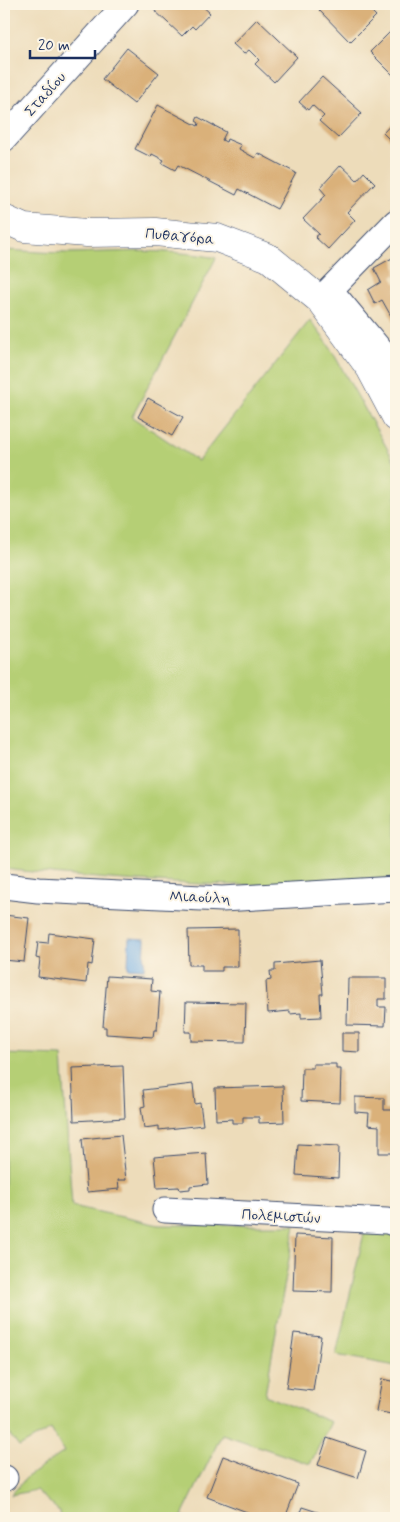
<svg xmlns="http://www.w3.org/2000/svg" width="400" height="1522" font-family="Mynerve,sans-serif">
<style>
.green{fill:#b5cf75;stroke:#687f6a}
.water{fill:#76b0e7;stroke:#4870a2}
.building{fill:#dab17a}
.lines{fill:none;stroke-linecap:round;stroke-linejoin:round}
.minor-casing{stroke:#3a496c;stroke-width:27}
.tertiary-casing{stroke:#3a496c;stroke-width:29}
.minor{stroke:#fff;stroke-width:25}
.tertiary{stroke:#fff;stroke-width:28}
.labels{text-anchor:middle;stroke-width:4;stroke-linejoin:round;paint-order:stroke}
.street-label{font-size:15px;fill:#1b2f5e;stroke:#fcf5e5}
</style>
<rect width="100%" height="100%" fill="#fcf5e5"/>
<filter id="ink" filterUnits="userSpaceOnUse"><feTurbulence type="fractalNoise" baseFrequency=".02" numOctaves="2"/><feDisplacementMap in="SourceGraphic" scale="10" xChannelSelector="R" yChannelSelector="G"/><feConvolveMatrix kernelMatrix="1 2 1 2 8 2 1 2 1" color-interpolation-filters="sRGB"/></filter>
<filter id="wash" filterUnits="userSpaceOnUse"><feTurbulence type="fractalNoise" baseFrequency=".0096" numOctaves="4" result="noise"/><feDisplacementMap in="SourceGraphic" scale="20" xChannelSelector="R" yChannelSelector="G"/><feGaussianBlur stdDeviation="1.12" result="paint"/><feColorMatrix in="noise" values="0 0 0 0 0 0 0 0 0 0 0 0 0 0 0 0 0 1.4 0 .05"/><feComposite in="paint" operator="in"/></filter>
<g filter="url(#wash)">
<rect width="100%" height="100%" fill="#eddcba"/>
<!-- green -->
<g class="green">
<path d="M4,250C26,251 48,253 69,253C118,252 168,248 216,258L132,417L198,461L310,320L328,344L396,464V878C267,892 133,883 4,869Z"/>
<polygon points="4,1054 62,1056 72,1206 159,1225 295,1225 265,1395 331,1422 310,1464 222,1434 182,1516 187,1518 135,1518 123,1512 118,1518 60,1518 59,1511 36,1490 11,1495 27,1477 64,1452 51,1429 19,1447 4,1427"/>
<polygon points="365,1229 396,1233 396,1366 336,1355"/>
</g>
<!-- water -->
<polygon class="water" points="129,938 145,939 144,969 128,968"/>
<g id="blocks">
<!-- building -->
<g class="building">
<polygon points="158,4 200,4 210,13 195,29 192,26 182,36 153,9"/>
<polygon points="326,4 364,4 376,16 350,42 319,10"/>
<polygon points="257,19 297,57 274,82 255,64 259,60 249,50 244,54 233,44"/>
<polygon points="395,27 396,28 396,78 370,52"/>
<polygon points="127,48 159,73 134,104 102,79"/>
<polygon points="322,77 362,113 338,138 319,121 324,116 312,105 308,110 299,102"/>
<polygon points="158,105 198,126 199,123 196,121 198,117 226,132 222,140 226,142 227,139 241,145 239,149 255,158 258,153 296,173 277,209 239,189 236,195 178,165 175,170 162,163 164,160 152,154 151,157 135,149"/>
<polygon points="396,119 396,146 383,133"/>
<polygon points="341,165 357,180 364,172 375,183 347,212 355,220 328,249 315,237 319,234 303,219 326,195 320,188"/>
<polygon points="394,257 396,274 392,277 396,284 396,325 382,300 375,304 368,290 381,282 374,268"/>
<polygon points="148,398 183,417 172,436 138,417"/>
<polygon points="4,915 29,918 24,962 4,960"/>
<polygon points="238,929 238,967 222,967 222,971 202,971 202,965 189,965 188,930"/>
<polygon points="49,933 95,939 92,965 88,964 86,983 38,977 40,959 36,958 38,942 48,943"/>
<polygon points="320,960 323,994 320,994 321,1017 301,1018 301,1013 290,1014 290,1011 268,1013 266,981 271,980 270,971 275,971 275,964"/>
<polygon points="107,976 152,979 151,991 160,992 157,1030 154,1030 153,1037 106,1034 106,1027 103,1027"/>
<polygon points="348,978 386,978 386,999 378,999 378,1007 386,1007 385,1026 347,1025"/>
<polygon points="186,1002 246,1003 245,1042 191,1041 191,1032 185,1032"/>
<polygon points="342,1033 359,1033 359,1052 342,1051"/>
<polygon points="313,1064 336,1064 336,1069 341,1069 340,1103 301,1101 302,1068 313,1068"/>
<polygon points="123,1066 125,1118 74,1121 72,1068"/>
<polygon points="193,1084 195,1104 200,1103 203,1125 159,1130 159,1126 144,1128 141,1107 145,1106 143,1090"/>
<polygon points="283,1086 284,1122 259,1123 259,1117 243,1117 243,1123 232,1123 232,1119 216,1120 215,1088"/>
<polygon points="355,1097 384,1098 384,1110 396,1110 396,1153 379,1153 379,1126 368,1125 369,1113 355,1112"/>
<polygon points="121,1135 126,1180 118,1180 119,1189 87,1192 82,1139"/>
<polygon points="298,1144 339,1146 338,1178 296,1175"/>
<polygon points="206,1153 208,1184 190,1186 190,1189 180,1190 179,1187 157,1188 154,1157"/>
<polygon points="295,1235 333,1237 332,1292 293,1291"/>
<polygon points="294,1333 321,1336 313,1391 286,1388"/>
<polygon points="382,1379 396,1382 396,1415 376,1411"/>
<polygon points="327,1438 366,1451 358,1478 318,1465"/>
<polygon points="223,1456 298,1484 285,1518 263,1518 207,1497"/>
<polygon points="302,1507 336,1518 298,1518"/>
</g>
</g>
</g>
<g filter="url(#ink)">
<use href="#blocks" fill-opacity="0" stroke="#3a496c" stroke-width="1"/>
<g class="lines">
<!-- minor casing -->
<g class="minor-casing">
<g id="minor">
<polyline points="4,139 126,4"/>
<polyline points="330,290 396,369"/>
<polyline points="320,300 396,222"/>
<polyline points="4,886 38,890 222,899 396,889"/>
<polyline points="165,1210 387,1221 396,1224"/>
<polyline points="4,1479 5,1478"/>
</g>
</g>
<!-- tertiary casing -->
<g class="tertiary-casing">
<polyline id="tertiary" points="4,219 24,228 87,233 155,232 217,238 269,258 320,300 370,368 396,417"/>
</g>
<!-- minor -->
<use href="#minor" class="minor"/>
<!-- tertiary -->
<use href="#tertiary" class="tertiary"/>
</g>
</g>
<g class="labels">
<!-- street labels -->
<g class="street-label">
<text transform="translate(45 94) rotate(-48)" y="5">Σταδίου</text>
<text transform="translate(180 236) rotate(5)" y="5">Πυθαγόρα</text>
<text transform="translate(200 897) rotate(2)" y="5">Μιαούλη</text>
<text transform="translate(281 1216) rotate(3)" y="5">Πολεμιστών</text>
</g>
</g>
<!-- margin -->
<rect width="400" height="1522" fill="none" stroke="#fcf5e5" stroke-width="20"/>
<!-- scale -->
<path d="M30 50v8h65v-8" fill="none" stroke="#1b2f5e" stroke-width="2.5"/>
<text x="38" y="50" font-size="15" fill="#1b2f5e" stroke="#fcf5e5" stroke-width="4" paint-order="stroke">20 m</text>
</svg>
